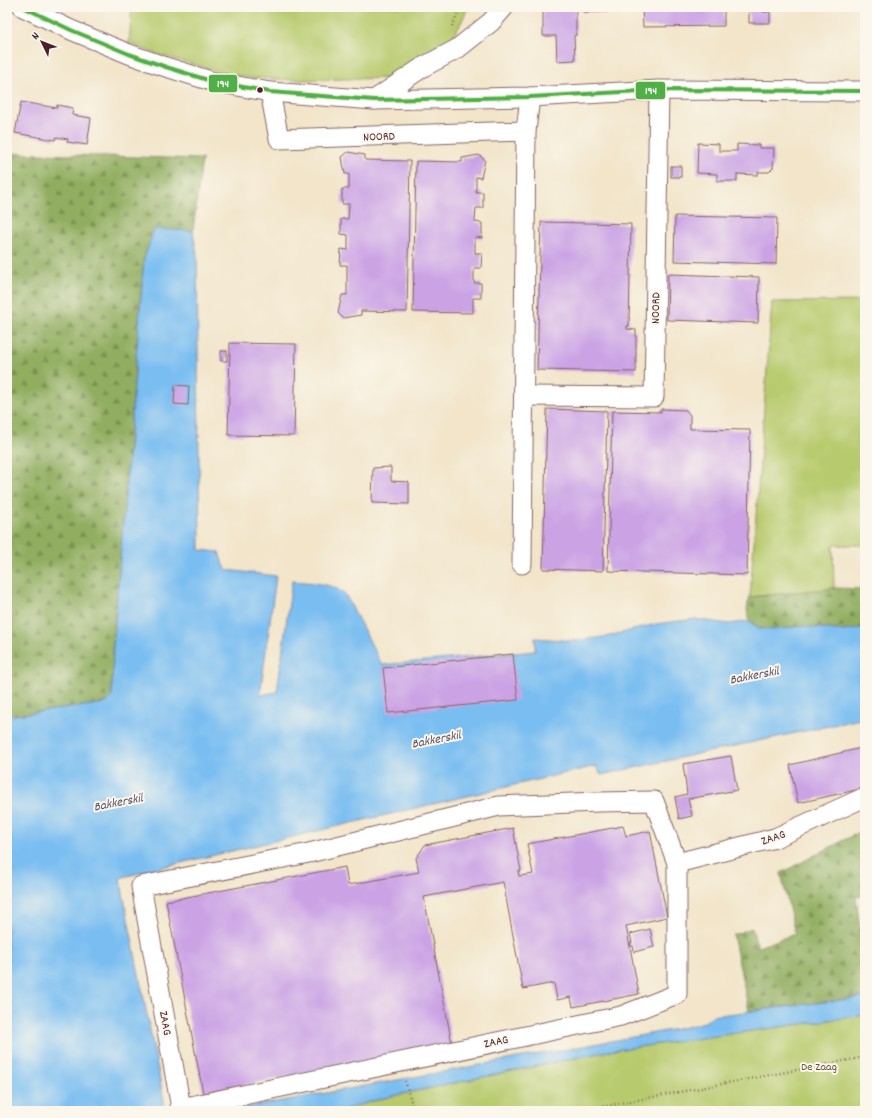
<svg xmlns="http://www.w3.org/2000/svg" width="872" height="1118" font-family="Dekko,sans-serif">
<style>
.green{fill:#b7ca6d;stroke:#80744c}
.forest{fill:url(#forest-firs);stroke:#6e6646}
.water{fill:#7abef1;stroke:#626e8e}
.building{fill:#cba3e5}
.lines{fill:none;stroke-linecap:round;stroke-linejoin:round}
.minor-casing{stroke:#856463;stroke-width:21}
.path{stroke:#856463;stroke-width:2.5;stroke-dasharray:1 3;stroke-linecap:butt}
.minor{stroke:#fff;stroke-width:19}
.bus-1-casing{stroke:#fbf7ec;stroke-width:7}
.bus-1{stroke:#50af46;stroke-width:4}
.bus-dot{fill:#4a1f2b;stroke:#fbf7ec;stroke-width:1.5}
.labels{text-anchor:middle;stroke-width:4;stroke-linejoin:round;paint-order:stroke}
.street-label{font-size:12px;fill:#4a1f2b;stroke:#fbf7ec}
.park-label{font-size:12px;fill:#6b523f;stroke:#fbf7ec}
.water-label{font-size:13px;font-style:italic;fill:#584f66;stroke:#fbf7ec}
.line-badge{stroke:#fbf7ec;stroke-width:1.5}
.badge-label{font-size:11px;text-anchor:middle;font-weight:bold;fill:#fff}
</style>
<defs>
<pattern id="forest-firs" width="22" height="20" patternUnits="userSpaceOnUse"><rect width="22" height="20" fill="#91ae60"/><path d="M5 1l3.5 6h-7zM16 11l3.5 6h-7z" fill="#788d4f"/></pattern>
</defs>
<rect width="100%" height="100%" fill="#fbf7ec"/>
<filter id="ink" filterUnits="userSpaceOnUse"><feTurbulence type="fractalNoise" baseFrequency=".025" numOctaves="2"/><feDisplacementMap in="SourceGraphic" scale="8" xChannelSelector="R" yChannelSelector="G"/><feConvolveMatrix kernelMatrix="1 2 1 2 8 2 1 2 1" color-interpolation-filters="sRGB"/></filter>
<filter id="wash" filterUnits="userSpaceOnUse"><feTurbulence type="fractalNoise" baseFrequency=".012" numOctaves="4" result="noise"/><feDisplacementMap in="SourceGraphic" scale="16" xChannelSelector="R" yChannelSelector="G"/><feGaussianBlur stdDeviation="0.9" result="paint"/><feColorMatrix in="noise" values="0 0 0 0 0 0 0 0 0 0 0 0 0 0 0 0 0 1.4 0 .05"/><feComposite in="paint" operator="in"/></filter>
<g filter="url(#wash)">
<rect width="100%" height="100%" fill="#f2e5ca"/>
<!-- green -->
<g class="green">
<polygon points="132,7 468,7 461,23 443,52 399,78 300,80 251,78 228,74 156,54 129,43"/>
<polygon points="865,301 865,545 833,545 834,588 750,597 772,302"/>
<polygon points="865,1015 865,1111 338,1111 392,1096 609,1051"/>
</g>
<!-- forest -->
<g class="forest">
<polygon points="7,153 202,159 193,231 154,229 144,259 113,647 112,696 106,703 7,716"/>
<path d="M834,588L865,589V627C858,629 851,631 844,631C831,631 817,627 804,627C793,626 782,630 771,630C749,630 743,615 750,597Z"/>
<polygon points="865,829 865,895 856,897 865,970 865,997 749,1011 733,935 752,928 758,947 795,934 781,873"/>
</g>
<!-- water -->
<g class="water">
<path d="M154,229L193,231L197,256L200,550L219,552L222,562L227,570L276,576L260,695L277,692L292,581C310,583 334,582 346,596L382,665L535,651V638L575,641L610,636L656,624L695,619L729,624L749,621L759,628L770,630L803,626L844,631L865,627V718L601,775L596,766L146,871L120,878L166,1111H7V716L106,703L112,696L113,647L144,259Z"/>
<polygon points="865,997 865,1015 609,1051 392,1096 338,1111 228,1111 682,1028 705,1022 712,1016"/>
</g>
<g id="blocks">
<!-- building -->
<g class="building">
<polygon points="543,7 576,7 576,35 574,36 575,60 557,61 556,36 543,36"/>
<rect x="583" y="7" width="25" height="5"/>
<polygon points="642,7 724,7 724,26 643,27"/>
<polygon points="749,7 763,7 763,12 770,12 770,23 749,23"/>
<polygon points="21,102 57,108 57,105 73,108 72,115 91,118 87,145 67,142 68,139 56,137 55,140 15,133"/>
<polygon points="698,143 719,144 719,151 737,151 737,144 759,145 759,148 774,148 773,168 769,172 758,172 758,175 737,174 737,181 717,181 717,174 697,173"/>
<polygon points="348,152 365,155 365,160 410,161 407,312 361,311 361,315 343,318 338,313 342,295 347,295 347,265 340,265 341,249 348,250 348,235 341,234 341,219 348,219 349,204 342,204 342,189 349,189 349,174 345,174 342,157"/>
<polygon points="479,155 485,160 481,178 476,177 476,192 483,192 483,208 476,208 475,222 482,223 482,238 475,237 475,253 482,253 481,268 474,268 474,283 481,283 481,298 473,298 473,313 413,312 416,161 462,162 462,158"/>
<rect x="671" y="166" width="10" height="11"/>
<polygon points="675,216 777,218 776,264 674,261"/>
<polygon points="541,222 631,224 629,326 627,326 627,329 636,330 636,372 537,370"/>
<polygon points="668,274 759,277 758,323 667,320"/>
<polygon points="230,343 296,344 294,436 228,435"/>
<rect x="221" y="351" width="6" height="10"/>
<polygon points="175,385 189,386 188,405 174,404"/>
<polygon points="547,409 607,411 603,571 543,569"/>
<polygon points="661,409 686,410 690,415 690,429 750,430 747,575 608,571 612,411 661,412"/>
<polygon points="391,467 391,481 409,482 409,504 372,503 373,468"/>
<polygon points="513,654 518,700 388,713 383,668"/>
<polygon points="865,747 865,788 798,803 790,765"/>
<polygon points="731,756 737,790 688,799 692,816 679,819 675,797 687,794 683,764"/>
<polygon points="623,826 626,836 650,831 667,917 626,926 639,994 573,1007 571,997 557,1000 554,983 523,989 503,882 424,897 452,1044 203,1093 166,901 345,867 348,885 419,872 416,858 425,845 513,828 521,871 518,871 519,876 533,874 527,844"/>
<polygon points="650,929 654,947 634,952 633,946 631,946 630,943 632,943 630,934"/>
</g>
</g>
</g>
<g filter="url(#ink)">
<use href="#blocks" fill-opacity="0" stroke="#856463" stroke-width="1"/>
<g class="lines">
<!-- minor casing -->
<g class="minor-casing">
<g id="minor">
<polyline points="23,7 71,30 129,54 166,67 211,81 270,92 374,100 530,97 659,90 865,91"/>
<polyline points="270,92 279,139 526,131"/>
<polyline points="374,100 423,67 457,49 491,22 504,7"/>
<polyline points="524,396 654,397 659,90"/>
<polyline points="522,564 526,131 530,97"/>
<polygon points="654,801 677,863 677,994 621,1016 181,1108 141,886 309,853 499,806 598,802"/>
<polyline points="677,863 775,838 865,797"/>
</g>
</g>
<!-- path -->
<g class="path">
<polyline points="452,26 461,7"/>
<polyline points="405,1081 414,1111"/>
<polyline points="579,1111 865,1057"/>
</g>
<!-- minor -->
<use href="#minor" class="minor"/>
<!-- bus-1 casing -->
<g class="bus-1-casing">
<polyline id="bus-1" points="23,7 71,30 129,54 166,67 211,81 270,92 374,100 530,97 659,90 865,91"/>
</g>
<!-- bus-1 -->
<use href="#bus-1" class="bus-1"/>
</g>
</g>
<!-- markers -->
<circle class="bus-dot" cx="260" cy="90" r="3.5"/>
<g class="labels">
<!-- street labels -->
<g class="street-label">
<text transform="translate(379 136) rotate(-2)" y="4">NOORD</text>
<text transform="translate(655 308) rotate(-89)" y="4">NOORD</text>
<text transform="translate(773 837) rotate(-19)" y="4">ZAAG</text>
<text transform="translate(166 1023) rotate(80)" y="4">ZAAG</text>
<text transform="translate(496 1041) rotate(-12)" y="4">ZAAG</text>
</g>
<!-- park labels -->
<g class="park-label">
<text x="819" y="1070">De Zaag</text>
</g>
<!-- water labels -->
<g class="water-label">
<text transform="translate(754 674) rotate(-11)" y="5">Bakkerskil</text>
<text transform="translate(436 738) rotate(-11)" y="5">Bakkerskil</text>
<text transform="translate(118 801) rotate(-11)" y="5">Bakkerskil</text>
</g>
</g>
<g class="line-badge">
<rect x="208" y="74" width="30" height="19" rx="4" fill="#50af46"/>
<rect x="635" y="81" width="31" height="19" rx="4" fill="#50af46"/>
</g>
<g class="badge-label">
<text x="223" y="87">194</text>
<text x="651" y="94">194</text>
</g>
<!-- margin -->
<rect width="872" height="1118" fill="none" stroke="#fbf7ec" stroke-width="24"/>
<!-- north arrow -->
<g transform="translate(42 42) rotate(313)" stroke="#fbf7ec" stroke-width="3" paint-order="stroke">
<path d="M0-3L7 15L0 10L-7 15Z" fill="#4a1f2b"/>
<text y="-6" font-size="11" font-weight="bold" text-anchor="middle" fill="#4a1f2b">N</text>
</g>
</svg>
